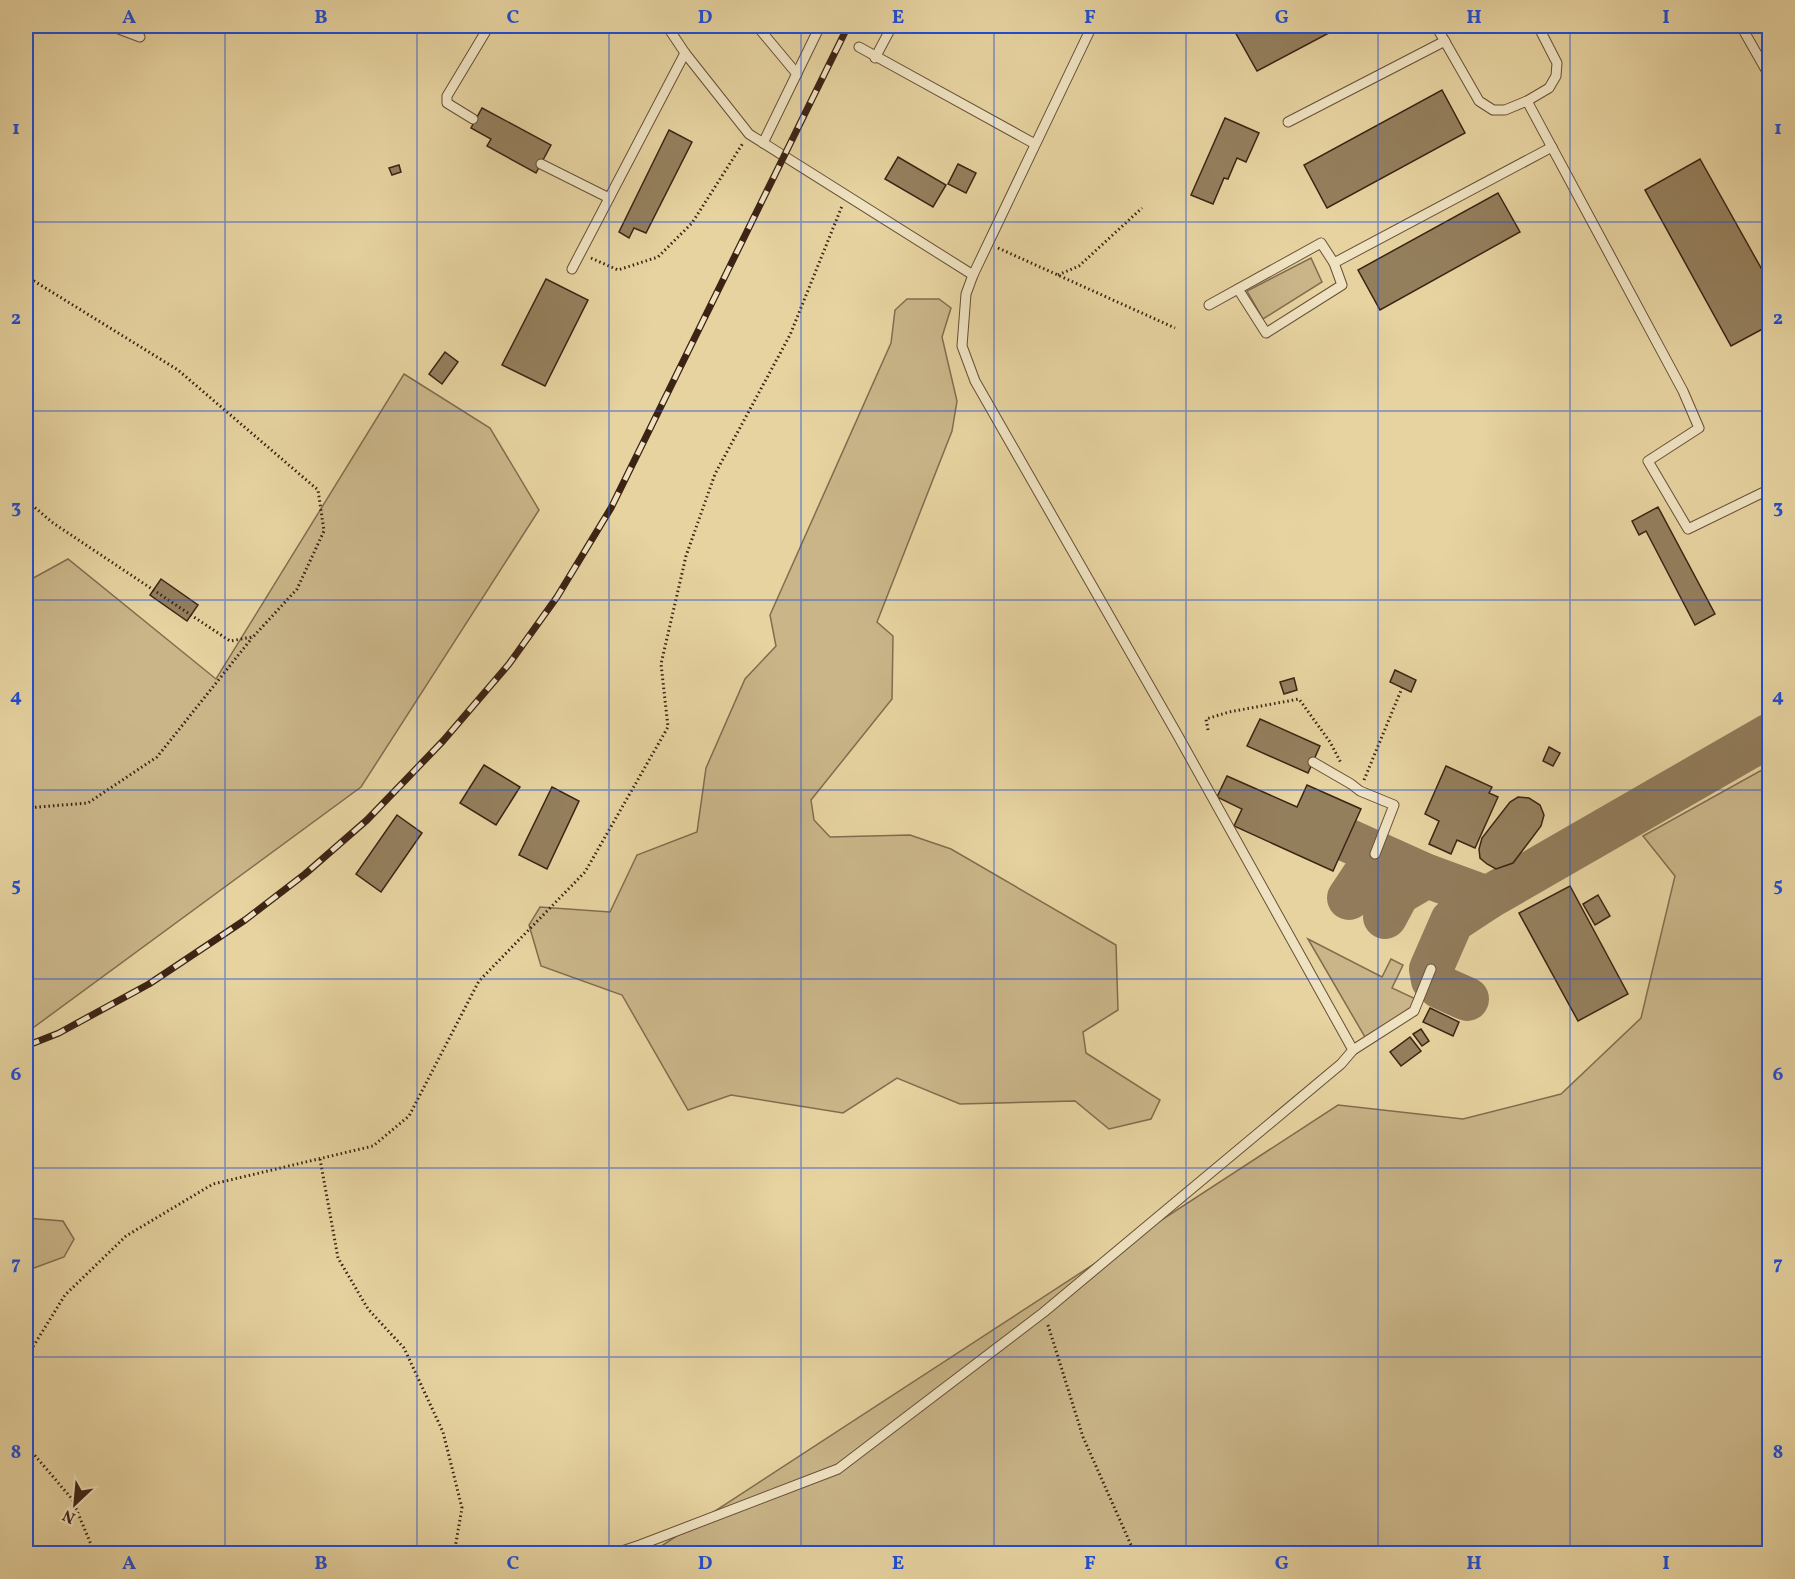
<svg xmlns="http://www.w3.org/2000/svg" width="1795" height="1579" font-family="Vollkorn,serif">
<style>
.green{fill:#c9b588;stroke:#826c4e;stroke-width:1.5}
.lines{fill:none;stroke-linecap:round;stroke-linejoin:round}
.taxiway{stroke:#917b5a;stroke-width:44}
.building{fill:#947f5d;stroke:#3c2314;stroke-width:1.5}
.lane-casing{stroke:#664f37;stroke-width:11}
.path{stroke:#3c2314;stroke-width:3;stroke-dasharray:1.5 3;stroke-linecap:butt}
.lane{stroke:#efe2c1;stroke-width:9}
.rail-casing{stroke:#3c2314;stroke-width:7}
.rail{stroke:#efe2c1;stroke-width:4.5;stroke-dasharray:14;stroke-linecap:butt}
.grid{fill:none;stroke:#1d4ed8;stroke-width:1.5;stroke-opacity:0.55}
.neatline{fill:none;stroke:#1d4ed8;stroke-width:2}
.grid-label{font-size:20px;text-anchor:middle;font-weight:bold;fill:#1d4ed8}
</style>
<rect width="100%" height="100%" fill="#e6d3a0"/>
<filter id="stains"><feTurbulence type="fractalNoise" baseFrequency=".00333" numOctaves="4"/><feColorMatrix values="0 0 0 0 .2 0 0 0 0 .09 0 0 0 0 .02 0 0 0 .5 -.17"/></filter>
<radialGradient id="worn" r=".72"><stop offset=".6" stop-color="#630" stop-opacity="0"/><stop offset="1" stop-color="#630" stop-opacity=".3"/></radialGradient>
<!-- green -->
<g class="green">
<polygon points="1311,258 1322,282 1263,319 1247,291"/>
<polygon points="907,299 939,299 951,308 942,337 957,401 952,431 877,622 893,636 892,699 811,800 814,820 830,837 910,835 951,849 1116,945 1118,1010 1083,1032 1086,1053 1160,1100 1151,1119 1109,1129 1075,1101 960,1104 897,1078 843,1113 731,1095 688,1110 622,995 541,966 529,925 540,907 610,912 637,855 697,832 706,768 745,679 776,646 770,615 891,343 895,310"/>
<polygon points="404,374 490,428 539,510 361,787 26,1033 26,582 68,559 216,679"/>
<polygon points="1769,766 1769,1553 649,1554 1338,1105 1463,1119 1561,1094 1641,1018 1675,876 1643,836"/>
<polygon points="1308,939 1382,977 1391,959 1403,965 1392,988 1418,1000 1411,1015 1369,1044"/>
<polygon points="26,1218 63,1221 74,1239 64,1257 26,1271"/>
</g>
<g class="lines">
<!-- taxiway -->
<g class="taxiway">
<polyline points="1347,840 1427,876 1487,898"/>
<polyline points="1349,898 1363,877 1392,861"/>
<polyline points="1385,917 1398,893 1427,876"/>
<polyline points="1467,999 1440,987 1433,980 1431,969 1452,921 1487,898 1770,735"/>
</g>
</g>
<!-- building -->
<g class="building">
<polygon points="1242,26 1342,26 1257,71 1234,30"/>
<polygon points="1442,90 1465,133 1327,208 1304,165"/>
<polygon points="482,108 551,145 536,173 487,146 491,139 471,128"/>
<polygon points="1225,118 1259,133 1246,162 1237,158 1228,179 1224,178 1213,204 1191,195"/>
<polygon points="669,130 692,142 646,233 634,228 629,238 619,232"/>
<polygon points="898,157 946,185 933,207 885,179"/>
<polygon points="1700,159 1770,284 1770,325 1731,346 1645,190"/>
<polygon points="958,164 976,173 966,193 948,184"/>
<polygon points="399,165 401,172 392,175 389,168"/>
<polygon points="1498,193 1520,232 1380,310 1358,270"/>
<polygon points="546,279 588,300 545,386 502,365"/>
<polygon points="445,352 458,362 442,384 429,374"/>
<polygon points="1658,507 1715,614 1695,625 1646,531 1639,535 1632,521"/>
<polygon points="161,579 198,605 187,621 150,595"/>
<polygon points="1395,670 1416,680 1411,692 1390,682"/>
<polygon points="1294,678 1297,690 1284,694 1280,682"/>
<polygon points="1260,719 1320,746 1308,773 1247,746"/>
<polygon points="1549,747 1560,753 1553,766 1543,761"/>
<polygon points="484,765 520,787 496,825 460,803"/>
<polygon points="1446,766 1492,787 1489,793 1498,797 1475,848 1457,840 1451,854 1429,844 1439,821 1425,814"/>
<polygon points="1227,776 1297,807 1307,785 1361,809 1333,871 1234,826 1242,809 1217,797"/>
<polygon points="552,787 579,801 547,869 519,855"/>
<polygon points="1518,797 1529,798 1540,805 1544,815 1541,826 1513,863 1496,869 1487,864 1480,858 1479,849 1482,838 1510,802"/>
<polygon points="397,815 422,833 381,892 356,874"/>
<polygon points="1570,886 1628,994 1578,1021 1519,913"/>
<polygon points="1598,895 1610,916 1595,925 1583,904"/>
<polygon points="1430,1008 1459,1022 1453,1036 1423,1022"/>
<polygon points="1421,1029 1429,1041 1422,1046 1413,1034"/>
<polygon points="1410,1037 1421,1051 1401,1066 1390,1052"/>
</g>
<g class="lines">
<!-- lane casing -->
<g class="lane-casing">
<g id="lane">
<polyline points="111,26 140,37"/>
<polyline points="667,26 685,53 749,134 973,275"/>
<polyline points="757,26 797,74"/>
<polyline points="1092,26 973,275 966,294 962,346 975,381 1177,734 1353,1050"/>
<polyline points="1436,26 1479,101 1493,110 1505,110 1527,101 1549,88 1556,76 1557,63 1538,26"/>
<polyline points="1741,26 1770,77"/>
<polyline points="859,47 1035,144"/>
<polyline points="875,58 892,26"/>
<polyline points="1527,101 1683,391 1699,428 1648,461 1688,529 1768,490 1770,493"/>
<polyline points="473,119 447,103 447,96 489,26"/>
<polyline points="1288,122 1445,41"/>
<polyline points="763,143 820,26"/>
<polyline points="541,164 609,198"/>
<polyline points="572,269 685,53"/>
<polyline points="1238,289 1266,333 1342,285 1334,263"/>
<polyline points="1209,305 1321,243 1334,263 1552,147"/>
<polyline points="1313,762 1351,784 1360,791 1394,805 1375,854"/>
<polyline points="613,1554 640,1545 838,1469 1044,1312 1341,1064 1353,1050 1414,1011 1431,969"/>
</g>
</g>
<!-- path -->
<g class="path">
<polyline points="998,248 1175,328"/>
<polyline points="591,258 618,270 658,257 692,223 743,143"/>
<polyline points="1058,275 1079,266 1142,208"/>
<polyline points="26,276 178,370 318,490 324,531 297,589 253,637 230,641 53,523 26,500"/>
<polyline points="1208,730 1206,719 1229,712 1299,699 1330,742 1341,763"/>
<polyline points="1364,780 1402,688"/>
<polyline points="26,808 88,803 157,757 252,638"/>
<polyline points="320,1159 338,1258 368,1309 404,1348 443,1432 462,1508 454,1554"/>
<polyline points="1048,1325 1083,1437 1135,1554"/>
<polyline points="26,1358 65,1295 126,1236 213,1184 373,1146 409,1116 479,981 585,872 668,727 661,664 686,556 715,474 790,335 842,206"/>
<polyline points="26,1445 72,1499 95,1554"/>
</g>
<!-- lane -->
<use href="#lane" class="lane"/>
<!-- rail casing -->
<g class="rail-casing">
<polyline id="rail" points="26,1046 59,1033 149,984 245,920 305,874 367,820 443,741 509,664 557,597 611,508 848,26"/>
</g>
<!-- rail -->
<use href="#rail" class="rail"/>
</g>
<!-- grid -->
<path class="grid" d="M225,26V1554M417,26V1554M609,26V1554M801,26V1554M994,26V1554M1186,26V1554M1378,26V1554M1570,26V1554M26,222H1770M26,411H1770M26,600H1770M26,790H1770M26,979H1770M26,1168H1770M26,1357H1770"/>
<!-- margin -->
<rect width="1795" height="1579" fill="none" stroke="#e6d3a0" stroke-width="66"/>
<!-- north arrow -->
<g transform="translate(75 1504) rotate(206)" stroke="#efe2c1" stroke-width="4.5" paint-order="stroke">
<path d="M0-4.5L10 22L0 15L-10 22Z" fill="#3c2314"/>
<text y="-9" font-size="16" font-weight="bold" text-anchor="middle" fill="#3c2314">N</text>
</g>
<rect x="33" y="33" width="1729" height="1513" class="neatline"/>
<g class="grid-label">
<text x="129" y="23">A</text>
<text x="321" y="23">B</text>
<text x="513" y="23">C</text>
<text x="705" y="23">D</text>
<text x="898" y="23">E</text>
<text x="1090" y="23">F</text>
<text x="1282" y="23">G</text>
<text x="1474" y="23">H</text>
<text x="1666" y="23">I</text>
<text x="16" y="134">1</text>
<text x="1778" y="134">1</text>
<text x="16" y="324">2</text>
<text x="1778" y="324">2</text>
<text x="16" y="513">3</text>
<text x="1778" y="513">3</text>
<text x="16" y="702">4</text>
<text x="1778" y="702">4</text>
<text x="16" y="891">5</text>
<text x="1778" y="891">5</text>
<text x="16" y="1080">6</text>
<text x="1778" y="1080">6</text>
<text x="16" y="1269">7</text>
<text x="1778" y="1269">7</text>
<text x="16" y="1458">8</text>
<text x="1778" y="1458">8</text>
<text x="129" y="1569">A</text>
<text x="321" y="1569">B</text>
<text x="513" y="1569">C</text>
<text x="705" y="1569">D</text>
<text x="898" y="1569">E</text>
<text x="1090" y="1569">F</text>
<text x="1282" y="1569">G</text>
<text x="1474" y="1569">H</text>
<text x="1666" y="1569">I</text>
</g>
<rect width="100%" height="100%" filter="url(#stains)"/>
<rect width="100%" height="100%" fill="url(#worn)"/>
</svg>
